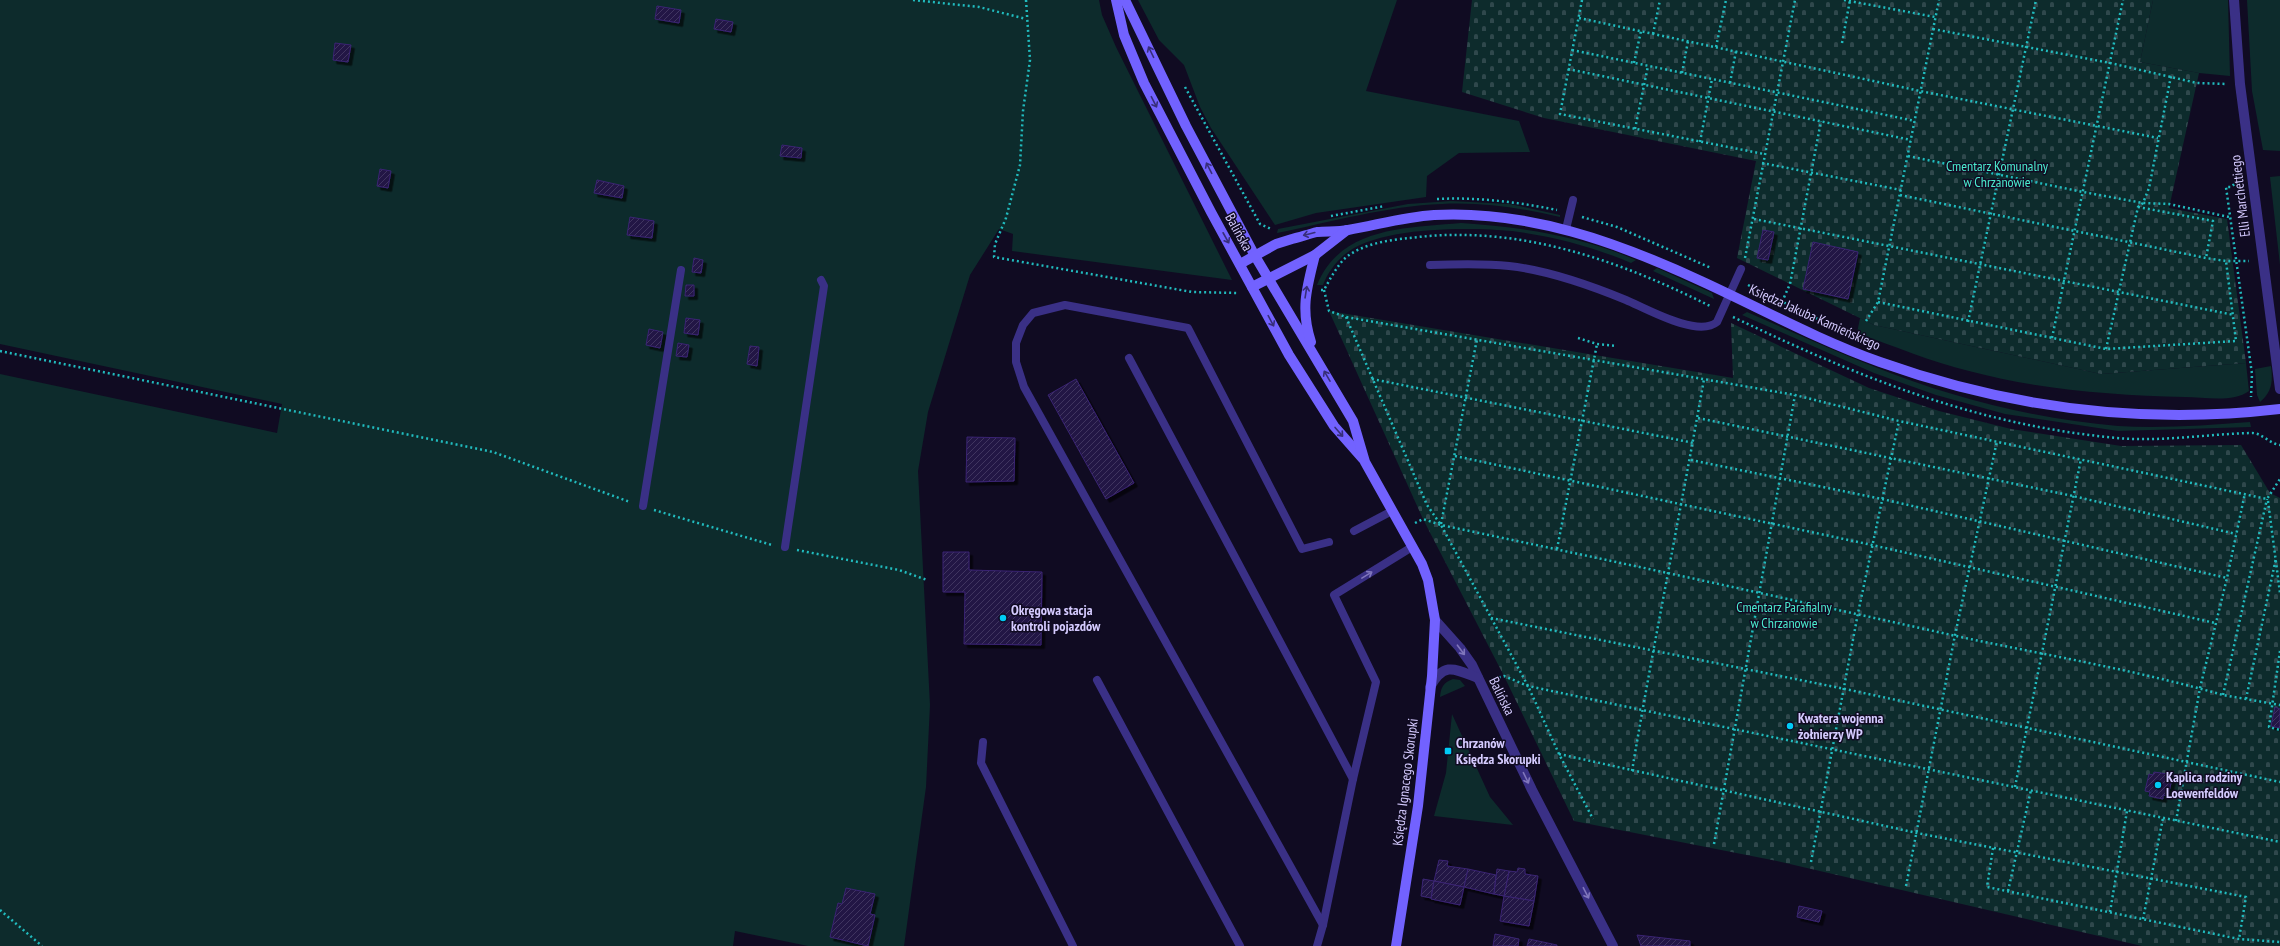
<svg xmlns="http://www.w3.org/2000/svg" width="2280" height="946" font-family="'PT Sans Narrow',sans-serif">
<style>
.green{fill:#0d2b2c}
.cemetery{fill:url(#cemetery-stones)}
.building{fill:url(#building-hatch);stroke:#3a2473;filter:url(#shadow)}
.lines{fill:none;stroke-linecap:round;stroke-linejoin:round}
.path{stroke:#21bbbe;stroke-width:2.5;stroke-dasharray:2 3;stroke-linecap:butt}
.service{stroke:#3a3086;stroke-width:8}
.minor{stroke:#3a3086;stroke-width:10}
.tertiary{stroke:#3a3086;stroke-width:10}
.secondary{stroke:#7262ff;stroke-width:10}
.oneway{stroke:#372e7a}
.oneway2{stroke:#8076bc}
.poi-dot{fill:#00cbf6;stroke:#100b22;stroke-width:1.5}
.labels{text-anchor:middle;stroke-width:3;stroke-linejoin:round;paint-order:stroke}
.park-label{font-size:14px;fill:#4beccf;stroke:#100b22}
.street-label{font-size:14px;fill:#d5cbff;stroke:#100b22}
.poi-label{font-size:14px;font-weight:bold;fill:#d5cbff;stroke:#100b22;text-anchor:start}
</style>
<defs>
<pattern id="cemetery-stones" width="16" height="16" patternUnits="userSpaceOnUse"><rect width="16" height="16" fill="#0d2b2c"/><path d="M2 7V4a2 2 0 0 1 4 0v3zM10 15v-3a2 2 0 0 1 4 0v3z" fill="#2f484c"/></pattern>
<pattern id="building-hatch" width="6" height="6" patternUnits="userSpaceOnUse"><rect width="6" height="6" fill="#221545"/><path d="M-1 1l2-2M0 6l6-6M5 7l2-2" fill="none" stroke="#413661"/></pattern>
<filter id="shadow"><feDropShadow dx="3.5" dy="3.5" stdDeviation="0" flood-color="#0009"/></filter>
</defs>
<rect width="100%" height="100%" fill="#100b22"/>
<!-- green -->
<g class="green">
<polygon points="0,0 1099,0 1102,15 1116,47 1232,280 1012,251 1013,234 999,229 970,275 928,412 918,471 930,705 926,787 904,946 808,946 735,931 733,946 0,946 0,356 0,374 277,433 282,404 0,344"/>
<polygon points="1138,0 1397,0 1366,91 1519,121 1530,152 1459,153 1427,176 1426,197 1316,213 1275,225 1211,128 1200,107 1184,65 1159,40"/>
<polygon points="2153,0 2228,0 2230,76 2199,73 2140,62"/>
<polygon points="2247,0 2280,0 2280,151 2263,150 2252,91"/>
<polygon points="2280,176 2280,265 2270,177"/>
<path d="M1451,201L1510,204L1560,215V217C1522,208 1482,202 1442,204C1387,206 1331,222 1277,233L1278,229L1408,204Z"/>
<path d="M1461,223C1522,227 1580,236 1636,260L1631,263C1594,247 1552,236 1512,231C1469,227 1377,226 1344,255C1335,263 1327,274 1323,285H1317C1341,226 1408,228 1461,223Z"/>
<polygon points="1657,268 1712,293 1714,299 1653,271"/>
<path d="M1747,312C1790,331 1832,350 1875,367C1952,398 2035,419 2118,426C2162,429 2206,425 2250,422L2251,427L2118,431L2005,414L1936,395L1874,373L1742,315Z"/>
<path d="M1860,318L1874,325L2101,374L2246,363L2249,391C2233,403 2204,397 2185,397C2112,395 2040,390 1969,371C1931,362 1894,346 1857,333Z"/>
<path d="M2271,366C2273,381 2272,392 2260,402L2257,395L2255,369Z"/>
<path d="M1453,679L1460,680L1465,686L1440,697C1441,687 1443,683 1453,679Z"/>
<polygon points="1452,714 1490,797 1513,825 1434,816 1446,773"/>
</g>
<!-- cemetery -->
<g class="cemetery">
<polygon points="1472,0 2153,0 2140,62 2199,73 2169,208 2227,219 2246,363 2101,374 1874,325 1737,258 1756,161 1544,118 1462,92"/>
<polygon points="1329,311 1733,378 1731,323 1869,388 1939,411 2011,429 2121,446 2241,445 2270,493 2280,498 2280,946 2142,946 1777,861 1574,821 1504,676 1423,519"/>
</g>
<!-- building -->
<g class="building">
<polygon points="657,6 681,10 679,23 655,19"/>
<polygon points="716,19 733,22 731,32 714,29"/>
<polygon points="335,43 351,45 348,62 333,60"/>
<polygon points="782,145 802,148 801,158 780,156"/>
<polygon points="380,169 391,171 388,188 377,186"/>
<polygon points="597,180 624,186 622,198 594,193"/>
<polygon points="630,217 654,221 652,238 627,235"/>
<polygon points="1763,230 1774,232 1768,260 1757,258"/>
<polygon points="1813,242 1858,252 1848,299 1803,289"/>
<polygon points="694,258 703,260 701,273 692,272"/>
<polygon points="686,285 694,285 694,296 685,296"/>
<polygon points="686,318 700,320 698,335 684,333"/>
<polygon points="649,329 663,332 660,348 646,345"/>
<polygon points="678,343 689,345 687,357 676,356"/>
<polygon points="750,346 759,347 757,366 747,364"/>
<polygon points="1076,379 1134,483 1106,499 1048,395"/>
<polygon points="967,437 1015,438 1014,481 966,482"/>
<polygon points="943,552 969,552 969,570 1042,572 1041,645 964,644 965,592 943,592"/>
<polygon points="2275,707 2280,709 2280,728 2271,726"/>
<polygon points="2154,772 2168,774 2167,778 2172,779 2168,796 2163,795 2163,799 2149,796 2150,792 2145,791 2149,774 2153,775"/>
<polygon points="1439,860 1448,861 1447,866 1468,869 1464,887 1434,881"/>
<polygon points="1518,868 1525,869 1525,874 1538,876 1534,901 1504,896 1509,871 1517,872"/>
<polygon points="1468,869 1496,875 1494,894 1464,887"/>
<polygon points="1497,869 1509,871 1504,896 1494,894"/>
<polygon points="1423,879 1434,881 1431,898 1421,896"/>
<polygon points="1434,881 1464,887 1460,905 1431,899"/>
<polygon points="846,888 875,894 870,914 875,915 868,946 830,937 838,903 842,904"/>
<polygon points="1504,896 1534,901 1529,926 1500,921"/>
<polygon points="1799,906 1822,911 1819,922 1797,917"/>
<polygon points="1495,934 1519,939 1518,946 1493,946"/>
<polygon points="1637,935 1690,941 1690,946 1641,946"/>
<polygon points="1529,939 1557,945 1557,946 1527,946"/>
</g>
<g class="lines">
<!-- path -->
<g class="path">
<polyline points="913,0 979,7 1026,19"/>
<polyline points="1026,0 1030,60 1023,111 1020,165 1006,218 995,244 994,257 1192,292 1238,293"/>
<polyline points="1582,0 1560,114 1764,154"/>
<polyline points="1844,0 1935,17"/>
<polyline points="1579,18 1920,91 2158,138"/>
<polyline points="1933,29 2110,63 2197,83 2227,84"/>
<polyline points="1653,34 1660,0"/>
<polyline points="1842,43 1850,0"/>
<polyline points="1716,47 1726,0"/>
<polyline points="1572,50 1915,121"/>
<polyline points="1634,63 1641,31"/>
<polyline points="1568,69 1911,140"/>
<polyline points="1682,73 1688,41"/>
<polyline points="1730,83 1736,51"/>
<polyline points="1185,87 1260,224 1271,229"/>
<polyline points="1635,129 1648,66"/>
<polyline points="1700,142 1712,79"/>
<polyline points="1908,156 2083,192 2143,203 2169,204 2229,217"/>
<polyline points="1762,163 1901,190"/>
<polyline points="2238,181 2231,187 2226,187 2252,374 2251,397"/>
<polyline points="1900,195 2206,258 2226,261 2249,261"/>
<path d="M1437,199C1478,197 1517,202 1557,210"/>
<polyline points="2138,207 2213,221 2206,258"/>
<polyline points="1331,216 1385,206"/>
<polyline points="1582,217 1617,227 1711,268"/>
<polyline points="1754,219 2234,315"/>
<polyline points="1745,258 1795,0"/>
<polyline points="1748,285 1826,323"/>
<path d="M1321,290H1324C1330,279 1336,268 1344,259C1361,244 1388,240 1410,238C1516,224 1616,259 1710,306"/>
<polyline points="1324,290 1329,311 1346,317 1795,395 1899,421 2267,499 2280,479"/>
<polyline points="1782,302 1790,284 1821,121"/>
<polyline points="1878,302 2106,349 2236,341 2226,261"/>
<polyline points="1346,317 1427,505 1441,525 1528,686 1559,754 1593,819"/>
<path d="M1733,317C1859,377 1975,425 2117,438C2162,442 2207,434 2252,433C2262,433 2270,444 2280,445"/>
<polyline points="1866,321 1878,302 1939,0"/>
<polyline points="1968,322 2036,0"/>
<polyline points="1578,338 1597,344 1617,346"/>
<polyline points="2052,338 2123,0"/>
<polyline points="2106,349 2138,207 2143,203 2149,188 2171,76"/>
<polyline points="0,351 493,452 630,502"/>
<polyline points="1372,379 1694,443"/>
<polyline points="1698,418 2073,496 2236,534"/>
<polyline points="1455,456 1872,545 2215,623"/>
<polyline points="1691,460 1882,499 2227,578"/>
<polyline points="2268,501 2280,593"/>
<polyline points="654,510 772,545"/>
<path d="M1415,523L1423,519L1441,525C1613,561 1785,598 1956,636C2045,655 2136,670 2223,695L2280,705"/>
<polyline points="1441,524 1477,339"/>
<polyline points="1557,549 1597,344"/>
<polyline points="797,550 899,570 927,580"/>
<polyline points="1491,618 1845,689 2280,782"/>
<polyline points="2280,651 2269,727 2280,730"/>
<polyline points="1494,679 1504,676 1528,686 1642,710 2280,842"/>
<polyline points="2223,695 2267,499"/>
<polyline points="2246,699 2276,558"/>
<polyline points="1559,754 1917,833 2246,897 2239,939"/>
<path d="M1632,771C1654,640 1681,510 1704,379"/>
<polyline points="2015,787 2081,459"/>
<polyline points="2176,821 2200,688 2227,578 2245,493"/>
<polyline points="1714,844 1795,395"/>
<polyline points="1993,848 1987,887 2239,939 2280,942"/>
<polyline points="1811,862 1858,613 1899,421"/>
<polyline points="1906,886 1955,635 1997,441"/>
<polyline points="2008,891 2031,790"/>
<polyline points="0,910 42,946"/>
<polyline points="2110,912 2127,811"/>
<polyline points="2143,919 2163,818"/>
</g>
<!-- service -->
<g class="service">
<polyline points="1566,229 1573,200"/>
<path d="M1430,265C1456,264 1483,263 1509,266C1546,270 1592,286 1626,300C1647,309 1698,338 1717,322L1741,269"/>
<polyline points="1129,358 1353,779"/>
<polyline points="643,506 681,270"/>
<polyline points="1354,531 1392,511"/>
<polyline points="785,547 824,286 821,280"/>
<polyline points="1097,680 1240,946"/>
<polyline points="983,742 981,763 1073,946"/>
<polyline points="1323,925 1024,387 1016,362 1016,343 1023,325 1033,313 1065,305 1188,328 1302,549 1329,542"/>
<polyline points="1317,946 1323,925 1353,779 1376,682 1334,595 1412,547"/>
</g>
<!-- minor -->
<polyline class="minor" points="2234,0 2240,84 2280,389"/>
<!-- tertiary -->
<g class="tertiary">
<polyline points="1435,620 1460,648 1472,665 1532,790 1613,946"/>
<path d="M1430,687C1444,661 1455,669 1478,678"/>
</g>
<!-- secondary -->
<g class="secondary">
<polyline points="1116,0 1124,35 1144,83 1211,212 1289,355 1334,426 1363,459"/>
<polyline points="1125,0 1186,126 1255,256 1353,421 1365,462 1422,564 1428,580 1435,620 1432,676 1418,806 1396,946"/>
<path d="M1240,264L1276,244L1292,239C1300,237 1309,234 1317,232C1327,231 1338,232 1348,230C1377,225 1404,217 1434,215C1528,210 1617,242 1701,281C1760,308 1818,340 1880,362C2009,408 2143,425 2280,409"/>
<polyline points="1252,287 1315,255 1347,230"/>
<path d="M1311,342C1300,309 1307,287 1315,255"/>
</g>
</g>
<!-- one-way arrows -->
<defs><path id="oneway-shaft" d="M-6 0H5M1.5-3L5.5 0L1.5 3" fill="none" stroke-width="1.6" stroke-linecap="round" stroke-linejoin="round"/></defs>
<g class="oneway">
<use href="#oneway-shaft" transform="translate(1151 52) rotate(-116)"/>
<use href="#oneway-shaft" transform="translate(1154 102) rotate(63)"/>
<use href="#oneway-shaft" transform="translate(1209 168) rotate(-117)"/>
<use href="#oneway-shaft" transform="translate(1309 234) rotate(166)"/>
<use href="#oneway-shaft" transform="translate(1226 238) rotate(61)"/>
<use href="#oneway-shaft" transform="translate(1306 292) rotate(-81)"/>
<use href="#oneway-shaft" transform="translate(1271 321) rotate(62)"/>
<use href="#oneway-shaft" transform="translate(1327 376) rotate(-120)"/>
<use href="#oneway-shaft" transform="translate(1339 432) rotate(49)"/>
</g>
<g class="oneway2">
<use href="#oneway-shaft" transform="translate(1367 575) rotate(-31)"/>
<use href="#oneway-shaft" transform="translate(1461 650) rotate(53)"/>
<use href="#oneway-shaft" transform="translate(1526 778) rotate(64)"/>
<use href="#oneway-shaft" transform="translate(1586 893) rotate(63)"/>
</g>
<!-- markers -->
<g class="poi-dot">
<circle cx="1003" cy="618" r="4"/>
<circle cx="1790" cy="726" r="4"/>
<rect x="1444" y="747" width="8" height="8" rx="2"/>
<circle cx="2158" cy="785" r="4"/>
</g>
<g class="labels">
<!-- park labels -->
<g class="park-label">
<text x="1997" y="171">Cmentarz Komunalny<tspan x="1997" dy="16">w Chrzanowie</tspan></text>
<text x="1784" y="612">Cmentarz Parafialny<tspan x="1784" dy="16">w Chrzanowie</tspan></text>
</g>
<!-- street labels -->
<g class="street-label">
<text transform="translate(2240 196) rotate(-97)" y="5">Elli Marchettiego</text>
<text transform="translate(1239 232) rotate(61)" y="5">Balińska</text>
<text transform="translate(1815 317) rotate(24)" y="5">Księdza Jakuba Kamieńskiego</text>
<text transform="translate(1502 696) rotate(64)" y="5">Balińska</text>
<text transform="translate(1405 782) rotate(-83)" y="5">Księdza Ignacego Skorupki</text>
</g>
<!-- poi labels -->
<g class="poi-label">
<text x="1011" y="615">Okręgowa stacja<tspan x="1011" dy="16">kontroli pojazdów</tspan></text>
<text x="1798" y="723">Kwatera wojenna<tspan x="1798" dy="16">żołnierzy WP</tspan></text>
<text x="1456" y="748">Chrzanów<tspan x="1456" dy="16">Księdza Skorupki</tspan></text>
<text x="2166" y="782">Kaplica rodziny<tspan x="2166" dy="16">Loewenfeldów</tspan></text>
</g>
</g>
</svg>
